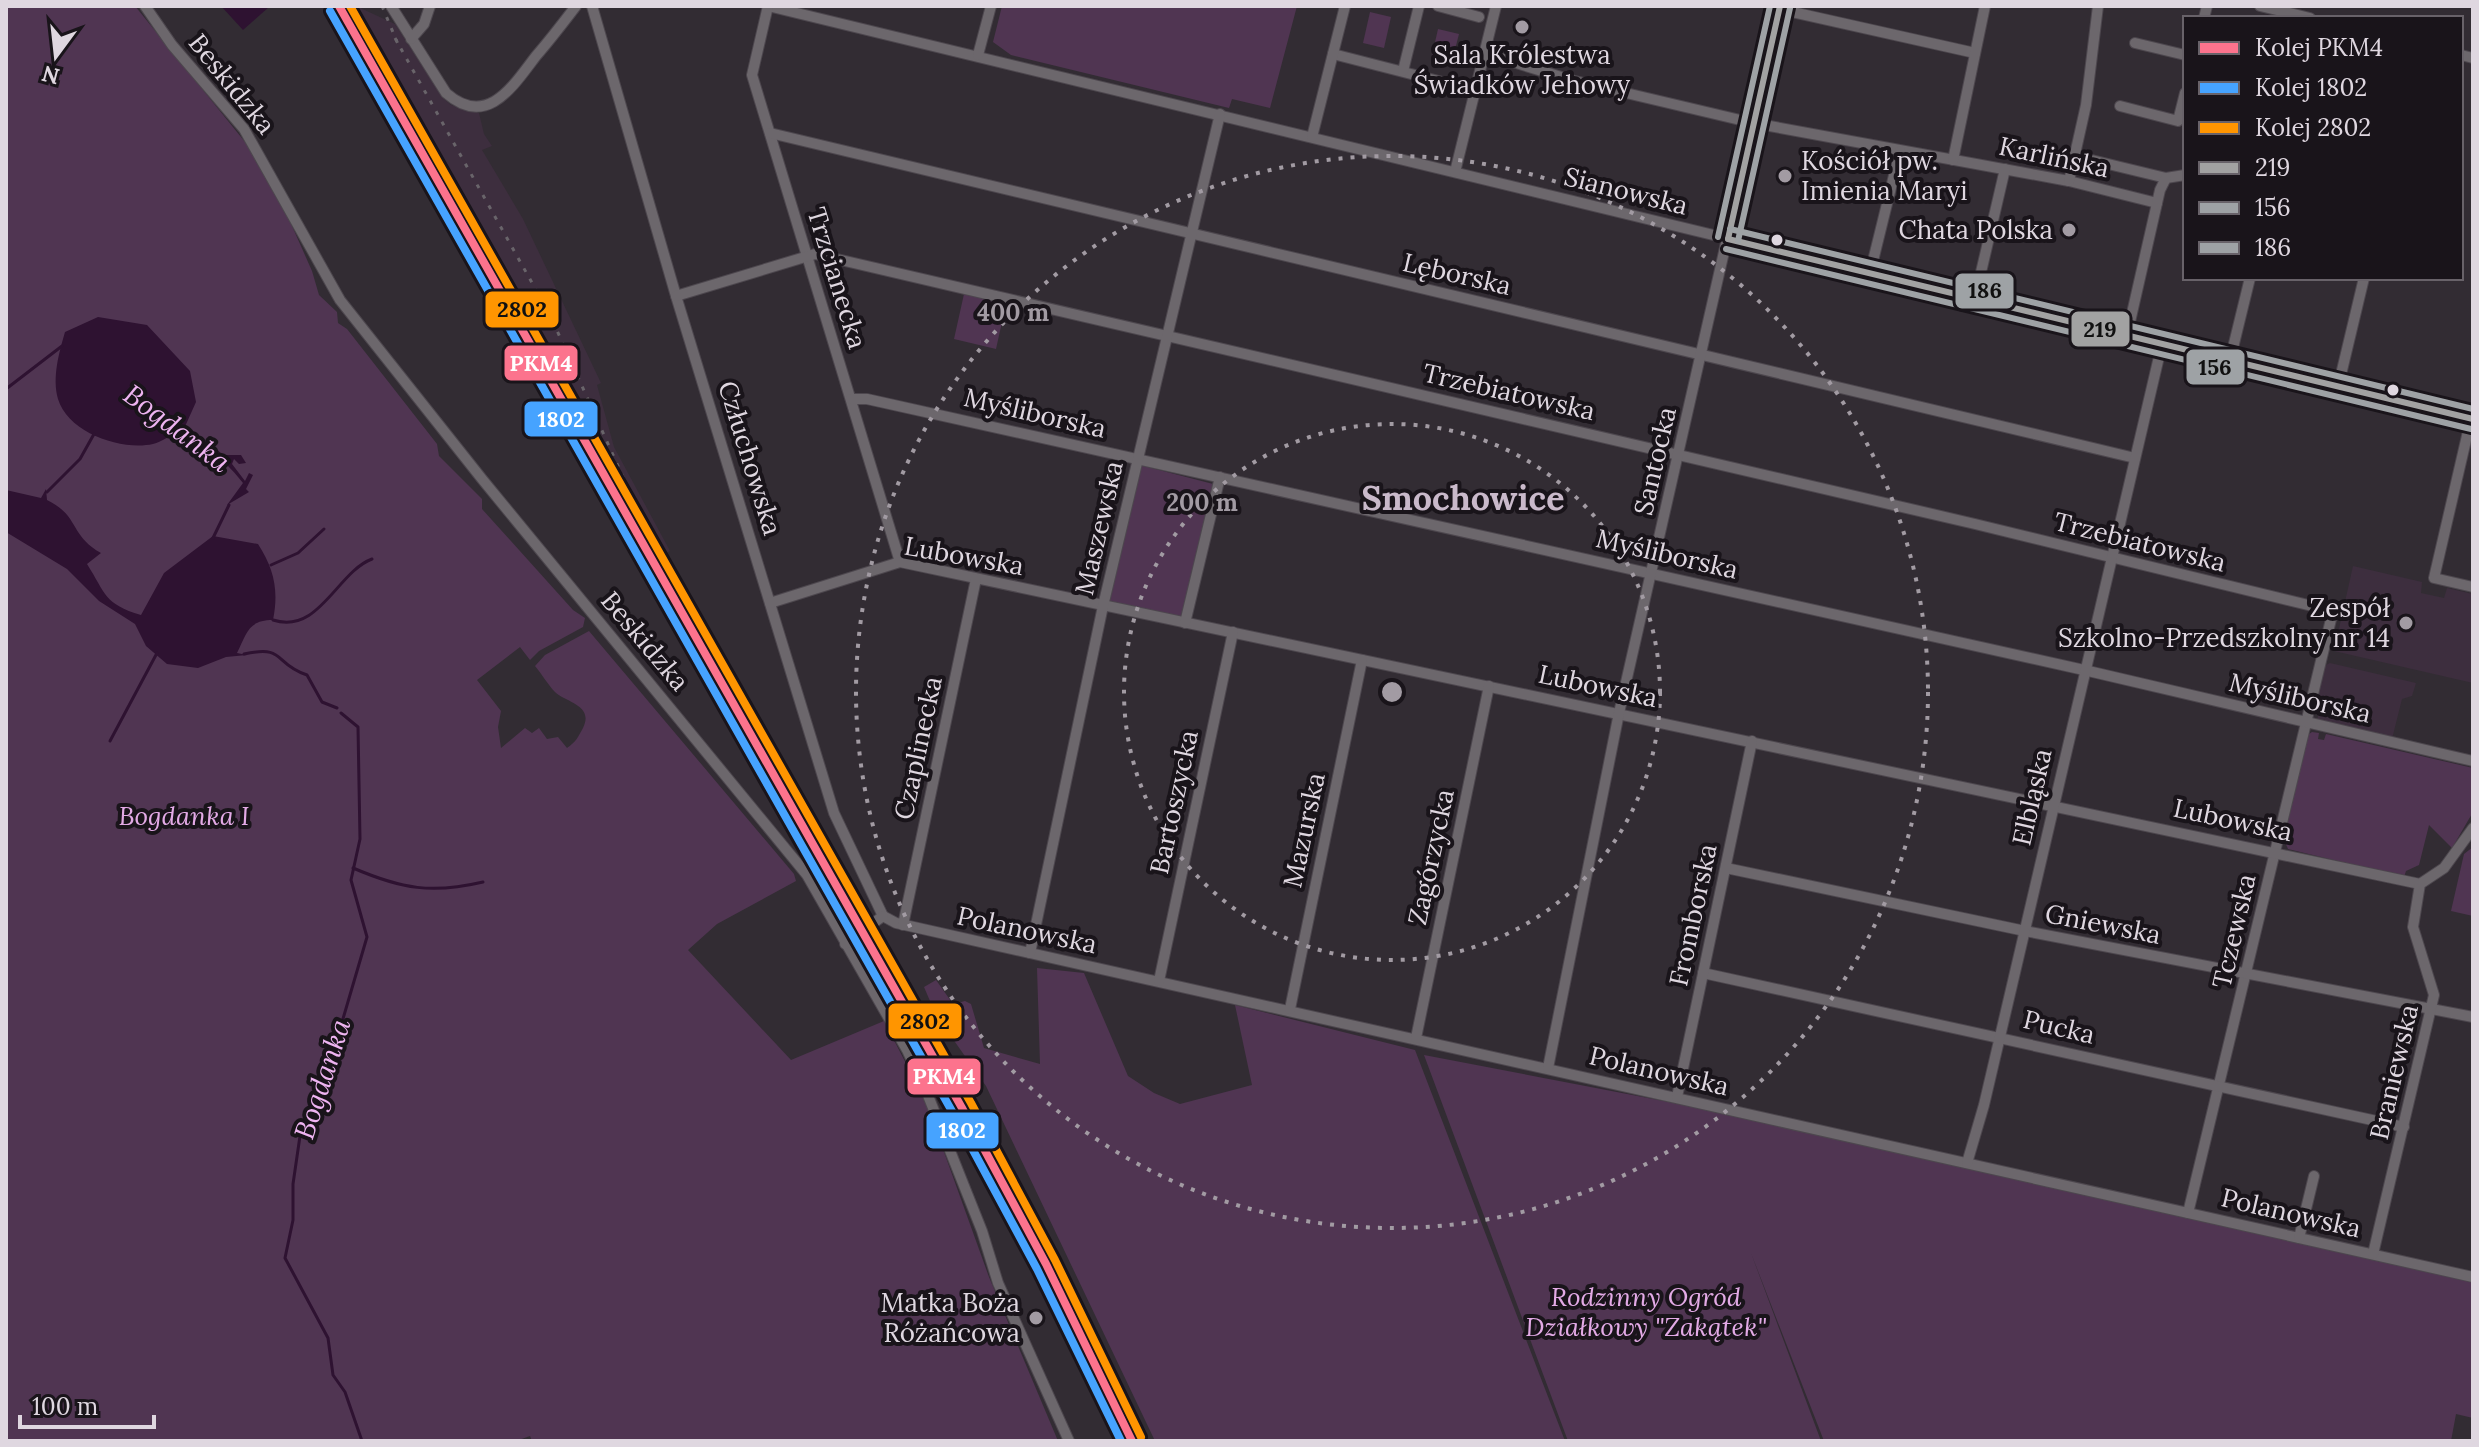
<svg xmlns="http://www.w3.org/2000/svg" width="2479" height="1447" font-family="Lora,serif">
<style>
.built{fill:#3d2e3e}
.green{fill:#503552}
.water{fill:#2e1231}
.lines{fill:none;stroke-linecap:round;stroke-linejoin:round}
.stream{stroke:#2e1231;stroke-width:3}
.minor-casing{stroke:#4d474e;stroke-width:12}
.minor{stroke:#6c676c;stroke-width:10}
.rail{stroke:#69646a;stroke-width:3;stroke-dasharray:4 8;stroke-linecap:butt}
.bus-1-casing{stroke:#19141a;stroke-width:12}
.bus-2-casing{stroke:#19141a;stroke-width:12}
.bus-3-casing{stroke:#19141a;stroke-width:12}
.bus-1{stroke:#a2a2a2;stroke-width:6}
.bus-2{stroke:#9ea2a5;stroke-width:6}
.bus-3{stroke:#9ea2a5;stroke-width:6}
.rail-1-casing{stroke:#19141a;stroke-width:14}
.rail-2-casing{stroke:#19141a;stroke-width:14}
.rail-3-casing{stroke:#19141a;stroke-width:14}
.rail-1{stroke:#fc738d;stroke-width:8}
.rail-2{stroke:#46a3ff;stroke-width:8}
.rail-3{stroke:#ff9500;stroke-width:8}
.ring{fill:none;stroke:#a29ba3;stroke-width:4;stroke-dasharray:4 8}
.poi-dot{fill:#a29ba3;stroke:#19141a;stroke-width:3}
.bus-dot{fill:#dfd7e0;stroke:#19141a;stroke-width:3}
.labels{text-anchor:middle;stroke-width:8;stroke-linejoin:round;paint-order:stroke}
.poi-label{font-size:26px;fill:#dfd7e0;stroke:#19141a;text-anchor:end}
.street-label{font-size:26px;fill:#dfd7e0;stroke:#19141a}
.park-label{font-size:26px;font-style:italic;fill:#e3aae6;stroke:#19141a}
.water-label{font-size:28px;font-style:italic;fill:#eeb4f1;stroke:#19141a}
.district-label{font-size:34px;font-weight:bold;fill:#c9b9ca;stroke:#19141a}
.centre{fill:#a29ba3;stroke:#19141a;stroke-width:4}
.ring-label{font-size:24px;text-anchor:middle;font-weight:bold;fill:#a29ba3;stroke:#19141a;stroke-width:8;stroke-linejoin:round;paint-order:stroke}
.line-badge{stroke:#19141a;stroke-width:3}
.badge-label{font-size:22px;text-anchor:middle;font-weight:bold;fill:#fff}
.pale-badge-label{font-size:22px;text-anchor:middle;font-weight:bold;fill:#111}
</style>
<rect width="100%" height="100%" fill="#322c33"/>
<!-- built -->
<g class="built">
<polygon points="328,6 356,6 395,24 443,98 451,105 479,113 484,134 492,146 482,150 523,219 601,383 597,385 614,447 670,551 663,555 787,778 775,786"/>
<polygon points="2353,566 2422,582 2421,593 2444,598 2447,588 2473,594 2473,683 2334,651"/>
<polygon points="2330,663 2416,683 2412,696 2402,699 2392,739 2317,721 2321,701 2315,700 2324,666"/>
</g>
<!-- green -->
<g class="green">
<path d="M6,6H135L245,142L280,199L312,271L319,295L337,312L338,323L347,329L437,444L439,456L482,499V509L573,610L585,618L583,627L539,651L530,660L520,647L477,680L501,711L498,727L501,748L525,728L532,733L539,728L547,739L558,737L567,748C576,742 578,737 583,728C594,705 567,703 555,692C548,685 542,674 535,666L545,655L589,631L794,874L796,881L717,924L688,950L791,1060L884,1021L926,1102L989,1277L1058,1441H532L530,1436L516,1441H6Z"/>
<polygon points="1002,6 1297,6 1270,108 1232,99 1229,108 1011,55 993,42"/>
<polygon points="1370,12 1391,17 1384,48 1363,43"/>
<polygon points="1438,29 1459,34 1451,65 1431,60"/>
<polygon points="964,294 1006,304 996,349 954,339"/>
<polygon points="1140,465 1213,484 1181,617 1109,603"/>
<polygon points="2312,732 2319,733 2318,739 2324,740 2326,734 2473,768 2473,812 2452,848 2429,825 2419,865 2406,871 2404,877 2288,849 2282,835 2306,736"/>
<polygon points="2473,847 2473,916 2451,911 2464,854"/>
<polygon points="1037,968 1084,973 1128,1076 1154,1093 1180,1104 1252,1085 1235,1005 1415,1050 1565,1441 1155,1441 986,1086 936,1015 924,987 936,980 953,1004 965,1001 971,1004 984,1048 1040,1064"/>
<polygon points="1424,1055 1695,1107 2473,1281 2473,1418 2456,1414 2451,1441 1824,1441 1751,1253 1821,1441 1568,1441"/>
</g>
<!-- water -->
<g class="water">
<polygon points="221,6 268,6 269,7 243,30"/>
<path d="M98,317L147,325L190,371L196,402L183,431L212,445L223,455H241L246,463L239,464L234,459L232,464L245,481L249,473L253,475L246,489L249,492L227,505L243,483C230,466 203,439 182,436L181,430C172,434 162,442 153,444C122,451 68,433 58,399C52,377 59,353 65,332Z"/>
<path d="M46,489L47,500C80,516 69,535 101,553L87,564C106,594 104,604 141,615L164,573L213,536L258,544C274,569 279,590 273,620C248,620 247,633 237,653L247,655L226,657L198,668L167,664L146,646L135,624L99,601L67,569L6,532V490L41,498Z"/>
</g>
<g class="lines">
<!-- stream -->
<g class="stream">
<polyline points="6,389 62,346"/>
<polyline points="47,492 80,459 94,434"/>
<polyline points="213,538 229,505"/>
<polyline points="271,565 298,553 324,529"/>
<path d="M273,620C319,635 337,572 372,559"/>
<path d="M244,654C287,645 272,663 307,675L322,702L337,708"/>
<polyline points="341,713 358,727 360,839 351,880 367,937 335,1046 300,1136 293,1184 293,1220 285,1258 328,1338 333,1375 345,1392 362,1441"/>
<polyline points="110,741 157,653"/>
<path d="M353,868C402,889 432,894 483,882"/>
</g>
<!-- minor casing -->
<g class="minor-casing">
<g id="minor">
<polyline points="145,6 172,45 244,129 340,300 482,479 807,875 907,1050 927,1093 982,1231 998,1283 1069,1441"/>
<path d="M391,6L446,93C487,129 513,86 536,56C550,40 563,23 576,6"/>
<polyline points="592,6 676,296 834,813 883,916"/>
<polyline points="768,6 2473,419"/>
<polyline points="768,6 752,75 900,562"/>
<polyline points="1438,6 1479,17"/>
<polyline points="2260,6 2310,18"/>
<polyline points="1779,9 1975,53"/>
<polyline points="2204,18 2207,6"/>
<polyline points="411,39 424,24 430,6"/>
<polyline points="2135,43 2185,55"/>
<polyline points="1484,53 1571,80 1753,123 2069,181 2157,203"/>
<polyline points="1333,54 1458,86"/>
<polyline points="978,55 991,6"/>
<polyline points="2461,55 2473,58"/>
<polyline points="1403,71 1419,6"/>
<polyline points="2120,106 2178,121 2185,93"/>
<polyline points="770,133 2135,458"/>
<polyline points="1312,137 1345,6"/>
<polyline points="2075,156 2166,178 2185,175"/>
<polyline points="1953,160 1985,6"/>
<polyline points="1455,172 1496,6"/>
<polyline points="2069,181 2086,105 2098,6"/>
<polyline points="1870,273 1900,151"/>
<polyline points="676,296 815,254 1975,524 2333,611 2188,1213"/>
<polyline points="1975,298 2005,169"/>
<polyline points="2127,335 2160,190 2166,178"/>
<polyline points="2230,360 2250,278"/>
<polyline points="2338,387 2364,278"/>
<polyline points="851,399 867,399 2084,670 2473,761"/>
<polyline points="2473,410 2434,578 2473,587"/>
<polyline points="770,603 900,562 2420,884"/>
<polyline points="1185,623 1220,477"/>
<polyline points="1726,868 2025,931 2473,1017"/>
<polyline points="883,916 896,923 2473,1277"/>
<polyline points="903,925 976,579"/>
<polyline points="845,944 883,916"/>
<polyline points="1030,953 1103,606 1220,114"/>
<polyline points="1703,973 2404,1127"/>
<polyline points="1159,981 1233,632"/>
<polyline points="1290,1009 1362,660"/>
<polyline points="1416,1038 1489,686"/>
<polyline points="1548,1068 1619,713 1780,6"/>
<polyline points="1677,1097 1752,741"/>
<polyline points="1967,1163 1984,1105 2162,344"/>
<polyline points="2299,1238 2314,1176"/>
<polyline points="2373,1254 2434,995 2413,927 2420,884 2444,868 2473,828"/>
</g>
</g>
<!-- minor -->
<use href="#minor" class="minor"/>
<!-- rail -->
<g class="rail">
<polyline points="382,6 400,49"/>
<polyline points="395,38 550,315 663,566"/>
</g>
<!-- bus-1 casing -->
<g class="bus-1-casing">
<g id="bus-1">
<polyline points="1728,239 2473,419"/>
<polyline points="1728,239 1780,6"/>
</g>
</g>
<!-- bus-2 casing -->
<g class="bus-2-casing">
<g id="bus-2">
<polyline points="1738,241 1790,8"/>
<polyline points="1726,249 2471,429"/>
</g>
</g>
<!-- bus-3 casing -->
<g class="bus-3-casing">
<g id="bus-3">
<polyline points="1730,229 2473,409"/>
<polyline points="1718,237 1770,6"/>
</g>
</g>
<!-- bus-1 -->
<use href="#bus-1" class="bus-1"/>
<!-- bus-2 -->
<use href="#bus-2" class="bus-2"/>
<!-- bus-3 -->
<use href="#bus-3" class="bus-3"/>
<!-- rail-1 casing -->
<g class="rail-1-casing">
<polyline id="rail-1" points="339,6 962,1108 1046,1264 1132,1441"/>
</g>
<!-- rail-2 casing -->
<g class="rail-2-casing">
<polyline id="rail-2" points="330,11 953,1113 1037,1269 1121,1441"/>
</g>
<!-- rail-3 casing -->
<g class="rail-3-casing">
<polyline id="rail-3" points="350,6 971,1103 1055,1260 1141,1437"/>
</g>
<!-- rail-1 -->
<use href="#rail-1" class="rail-1"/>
<!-- rail-2 -->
<use href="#rail-2" class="rail-2"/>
<!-- rail-3 -->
<use href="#rail-3" class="rail-3"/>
</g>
<!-- distance rings -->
<g class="ring">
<circle cx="1392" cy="692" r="268"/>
<circle cx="1392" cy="692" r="536"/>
</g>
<!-- markers -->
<g class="poi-dot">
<circle cx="1522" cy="27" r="8"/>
<circle cx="1785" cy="176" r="8"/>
<circle cx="2069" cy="230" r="8"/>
<circle cx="2406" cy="623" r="8"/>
<circle cx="1036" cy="1318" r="8"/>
</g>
<g class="bus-dot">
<circle cx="1777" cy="240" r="7"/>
<circle cx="2393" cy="390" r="7"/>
</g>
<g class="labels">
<!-- poi labels -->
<g class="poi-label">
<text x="1522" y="64" text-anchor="middle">Sala Królestwa<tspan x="1522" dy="30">Świadków Jehowy</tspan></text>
<text x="1801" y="170" text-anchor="start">Kościół pw.<tspan x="1801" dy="30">Imienia Maryi</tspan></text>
<text x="2053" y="239">Chata Polska</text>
<text x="2390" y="617">Zespół<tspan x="2390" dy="30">Szkolno-Przedszkolny nr 14</tspan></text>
<text x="1020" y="1312">Matka Boża<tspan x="1020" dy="30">Różańcowa</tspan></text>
</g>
<!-- street labels -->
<g class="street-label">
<text transform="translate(232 84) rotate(51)" y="9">Beskidzka</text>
<text transform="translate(2054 157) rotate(12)" y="9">Karlińska</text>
<text transform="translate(1626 191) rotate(14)" y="9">Sianowska</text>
<text transform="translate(1457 274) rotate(13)" y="9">Lęborska</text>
<text transform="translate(837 278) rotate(73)" y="9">Trzcianecka</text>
<text transform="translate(1509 392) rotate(13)" y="9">Trzebiatowska</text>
<text transform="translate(1035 413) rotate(13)" y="9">Myśliborska</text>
<text transform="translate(750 458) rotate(73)" y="9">Człuchowska</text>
<text transform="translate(1655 461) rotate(-77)" y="9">Santocka</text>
<text transform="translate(1099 528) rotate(-77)" y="9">Maszewska</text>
<text transform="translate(2140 542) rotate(14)" y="9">Trzebiatowska</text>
<text transform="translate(1667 554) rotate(13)" y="9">Myśliborska</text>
<text transform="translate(964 556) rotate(10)" y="9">Lubowska</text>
<text transform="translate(645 641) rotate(50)" y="9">Beskidzka</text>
<text transform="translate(1598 686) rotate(12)" y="9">Lubowska</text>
<text transform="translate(2300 698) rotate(13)" y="9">Myśliborska</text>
<text transform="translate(918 748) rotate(-78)" y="9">Czaplinecka</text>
<text transform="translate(2032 797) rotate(-77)" y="9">Elbląska</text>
<text transform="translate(1174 802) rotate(-78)" y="9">Bartoszycka</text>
<text transform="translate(2233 820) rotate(12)" y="9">Lubowska</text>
<text transform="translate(1304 830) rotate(-78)" y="9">Mazurska</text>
<text transform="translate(1431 857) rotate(-78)" y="9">Zagórzycka</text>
<text transform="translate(1693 915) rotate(-78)" y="9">Fromborska</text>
<text transform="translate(2103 924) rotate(11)" y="9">Gniewska</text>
<text transform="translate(1027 930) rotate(12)" y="9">Polanowska</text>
<text transform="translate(2234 931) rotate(-77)" y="9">Tczewska</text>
<text transform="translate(2059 1027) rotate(13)" y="9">Pucka</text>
<text transform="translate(1659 1071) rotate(13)" y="9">Polanowska</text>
<text transform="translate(2394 1072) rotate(-77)" y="9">Braniewska</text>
<text transform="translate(2291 1213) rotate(13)" y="9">Polanowska</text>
</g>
<!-- park labels -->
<g class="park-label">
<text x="184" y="825">Bogdanka I</text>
<text x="1646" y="1306">Rodzinny Ogród<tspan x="1646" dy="30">Działkowy "Zakątek"</tspan></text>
</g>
<!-- water labels -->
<g class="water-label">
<text transform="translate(177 428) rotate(37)" y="10">Bogdanka</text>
<text transform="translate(322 1079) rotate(-72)" y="10">Bogdanka</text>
</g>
<!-- district labels -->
<g class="district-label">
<text x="1463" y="510">Smochowice</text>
</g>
</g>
<circle cx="1392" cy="692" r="12" class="centre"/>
<g class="ring-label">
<text x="1013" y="321">400 m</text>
<text x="1202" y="511">200 m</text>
</g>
<g class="line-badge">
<rect x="1954" y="272" width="61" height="38" rx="8" fill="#9ea2a5"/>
<rect x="484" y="290" width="76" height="39" rx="8" fill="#ff9500"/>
<rect x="2070" y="310" width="61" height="38" rx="8" fill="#a2a2a2"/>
<rect x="503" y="344" width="76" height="38" rx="8" fill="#fc738d"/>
<rect x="2185" y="348" width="61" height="38" rx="8" fill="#9ea2a5"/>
<rect x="523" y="400" width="76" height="38" rx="8" fill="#46a3ff"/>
<rect x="887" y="1002" width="76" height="38" rx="8" fill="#ff9500"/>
<rect x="906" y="1057" width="76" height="39" rx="8" fill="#fc738d"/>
<rect x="925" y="1111" width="75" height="39" rx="8" fill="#46a3ff"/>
</g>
<g class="badge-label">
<text x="541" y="371">PKM4</text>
<text x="561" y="427">1802</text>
<text x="944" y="1084">PKM4</text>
<text x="962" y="1138">1802</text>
</g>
<g class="pale-badge-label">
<text x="1985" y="298">186</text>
<text x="522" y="317">2802</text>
<text x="2100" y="337">219</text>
<text x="2215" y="375">156</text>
<text x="925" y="1029">2802</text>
</g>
<!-- border -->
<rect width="2479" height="1447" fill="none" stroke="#dfd7e0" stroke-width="16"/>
<!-- legend -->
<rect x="2183" y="16" width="280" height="264" fill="#19141a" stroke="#686269" stroke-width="2"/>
<rect x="2199" y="42" width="40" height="12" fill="#fc738d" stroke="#686269" stroke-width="2"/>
<text x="2255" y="56" font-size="24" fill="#dfd7e0">Kolej PKM4</text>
<rect x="2199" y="82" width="40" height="12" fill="#46a3ff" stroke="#686269" stroke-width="2"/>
<text x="2255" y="96" font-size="24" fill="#dfd7e0">Kolej 1802</text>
<rect x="2199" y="122" width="40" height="12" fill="#ff9500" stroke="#686269" stroke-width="2"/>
<text x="2255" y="136" font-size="24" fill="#dfd7e0">Kolej 2802</text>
<rect x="2199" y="162" width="40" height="12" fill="#a2a2a2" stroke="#686269" stroke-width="2"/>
<text x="2255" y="176" font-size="24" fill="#dfd7e0">219</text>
<rect x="2199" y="202" width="40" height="12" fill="#9ea2a5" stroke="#686269" stroke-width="2"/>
<text x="2255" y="216" font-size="24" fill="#dfd7e0">156</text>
<rect x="2199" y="242" width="40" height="12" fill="#9ea2a5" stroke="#686269" stroke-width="2"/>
<text x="2255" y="256" font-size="24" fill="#dfd7e0">186</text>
<!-- north arrow -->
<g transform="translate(56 56) rotate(195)" stroke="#19141a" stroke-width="6" paint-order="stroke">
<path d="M0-6L14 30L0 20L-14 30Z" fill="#dfd7e0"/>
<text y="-12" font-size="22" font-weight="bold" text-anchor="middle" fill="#dfd7e0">N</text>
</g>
<!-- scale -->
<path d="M20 1415v12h134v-12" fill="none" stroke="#dfd7e0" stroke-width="4"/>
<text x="32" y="1415" font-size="24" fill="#dfd7e0" stroke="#19141a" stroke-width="6" paint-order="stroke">100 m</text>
</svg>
